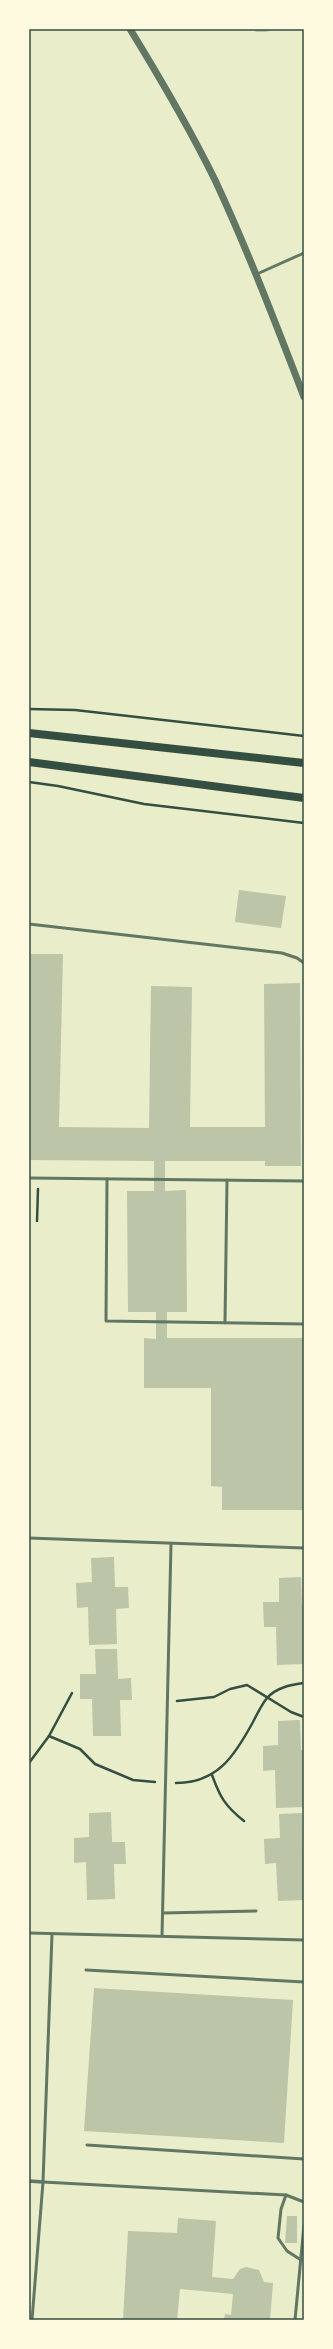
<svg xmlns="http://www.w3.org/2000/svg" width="333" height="2349" font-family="Rubik,sans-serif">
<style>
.building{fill:#bcc5a7}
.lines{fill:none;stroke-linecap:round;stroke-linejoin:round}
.path{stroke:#344e41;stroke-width:2.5}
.service{stroke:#617663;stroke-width:3}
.pedestrian{stroke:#617663;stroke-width:3.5}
.tertiary{stroke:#617663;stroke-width:7}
.secondary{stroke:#344e41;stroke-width:8}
.neatline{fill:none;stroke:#344e41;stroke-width:1.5}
</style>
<rect width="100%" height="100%" fill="#e9edc9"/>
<!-- building -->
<g class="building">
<polygon points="253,29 275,29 266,32 256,32"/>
<polygon points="239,890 286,896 281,928 235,922"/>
<polygon points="29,954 63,954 59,1127 149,1128 151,986 192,987 190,1127 265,1127 264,984 300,983 301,1166 265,1166 265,1161 165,1161 165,1191 186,1190 187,1312 167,1312 167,1338 304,1338 304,1510 222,1510 222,1487 211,1486 211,1388 144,1388 144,1338 156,1339 156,1312 128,1312 127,1191 154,1191 154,1161 29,1160"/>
<polygon points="114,1557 115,1587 128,1587 129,1608 116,1609 117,1644 89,1645 88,1607 77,1608 76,1583 92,1582 91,1558"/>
<polygon points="301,1577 302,1607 304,1607 304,1664 277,1665 276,1627 264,1627 263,1602 279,1602 279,1578"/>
<polygon points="95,1649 117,1649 118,1679 131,1678 132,1700 120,1700 121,1736 93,1736 92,1699 80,1699 80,1674 96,1674"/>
<polygon points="300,1720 301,1750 304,1750 304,1807 276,1808 275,1770 263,1771 263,1746 278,1745 278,1721"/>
<polygon points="111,1812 112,1842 125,1842 126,1864 114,1864 115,1899 87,1900 86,1862 74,1863 74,1838 89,1837 89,1813"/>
<polygon points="302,1813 304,1900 278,1901 276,1863 265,1864 264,1839 280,1838 279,1814"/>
<polygon points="94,1988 293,2000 284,2143 84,2131"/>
<polygon points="287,2216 297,2216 297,2243 285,2243"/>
<polygon points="178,2218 216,2221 212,2277 233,2279 240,2269 246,2267 259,2270 264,2282 273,2283 270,2320 224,2320 225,2314 231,2315 233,2294 180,2289 177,2320 123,2320 128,2231 177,2233"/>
</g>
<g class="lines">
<!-- path -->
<g class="path">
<polyline points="29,709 75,710 304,736"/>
<polyline points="29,782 58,786 144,804 304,823"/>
<polyline points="37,1221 38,1189"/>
<polyline points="177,1701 214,1697 230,1689 247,1685 291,1712 304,1717"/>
<polyline points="49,1736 80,1749 95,1764 133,1780 155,1782"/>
<polyline points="29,1763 49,1736 72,1693"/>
<path d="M212,1775C220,1797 225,1806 244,1821"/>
<path d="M176,1783C218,1783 235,1755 253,1722C257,1714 262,1704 267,1698C277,1687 291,1685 304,1683"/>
</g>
<!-- service -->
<g class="service">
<polyline points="257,274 304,253"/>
<polyline points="29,924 282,953 297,958 304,963"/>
<polyline points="29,1178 304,1181"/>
<polyline points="107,1179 106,1321 304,1324"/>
<polyline points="225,1323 227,1180"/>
<polyline points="29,1538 304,1548"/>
<polyline points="163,1913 256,1911"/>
<polyline points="29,1933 304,1940"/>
<polyline points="162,1936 171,1544"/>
<polyline points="86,1970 304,1982"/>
<polyline points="87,2145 304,2159"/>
<polyline points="43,2182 286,2195 304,2202"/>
<polyline points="286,2195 281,2209 278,2238 287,2251 301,2260"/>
<polyline points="32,2320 43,2182 52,1934"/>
<polyline points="295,2320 304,2225"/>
</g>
<!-- pedestrian -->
<polyline class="pedestrian" points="29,2181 43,2182"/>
<!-- tertiary -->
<path class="tertiary" d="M130,29C160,78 190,129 215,180C248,251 276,324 304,397"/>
<!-- secondary -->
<g class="secondary">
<polyline points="29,733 304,763"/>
<polyline points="29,762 304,798"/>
</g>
</g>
<!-- border -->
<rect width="333" height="2349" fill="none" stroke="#fefae0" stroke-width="60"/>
<rect x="30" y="30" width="273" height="2289" class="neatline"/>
</svg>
